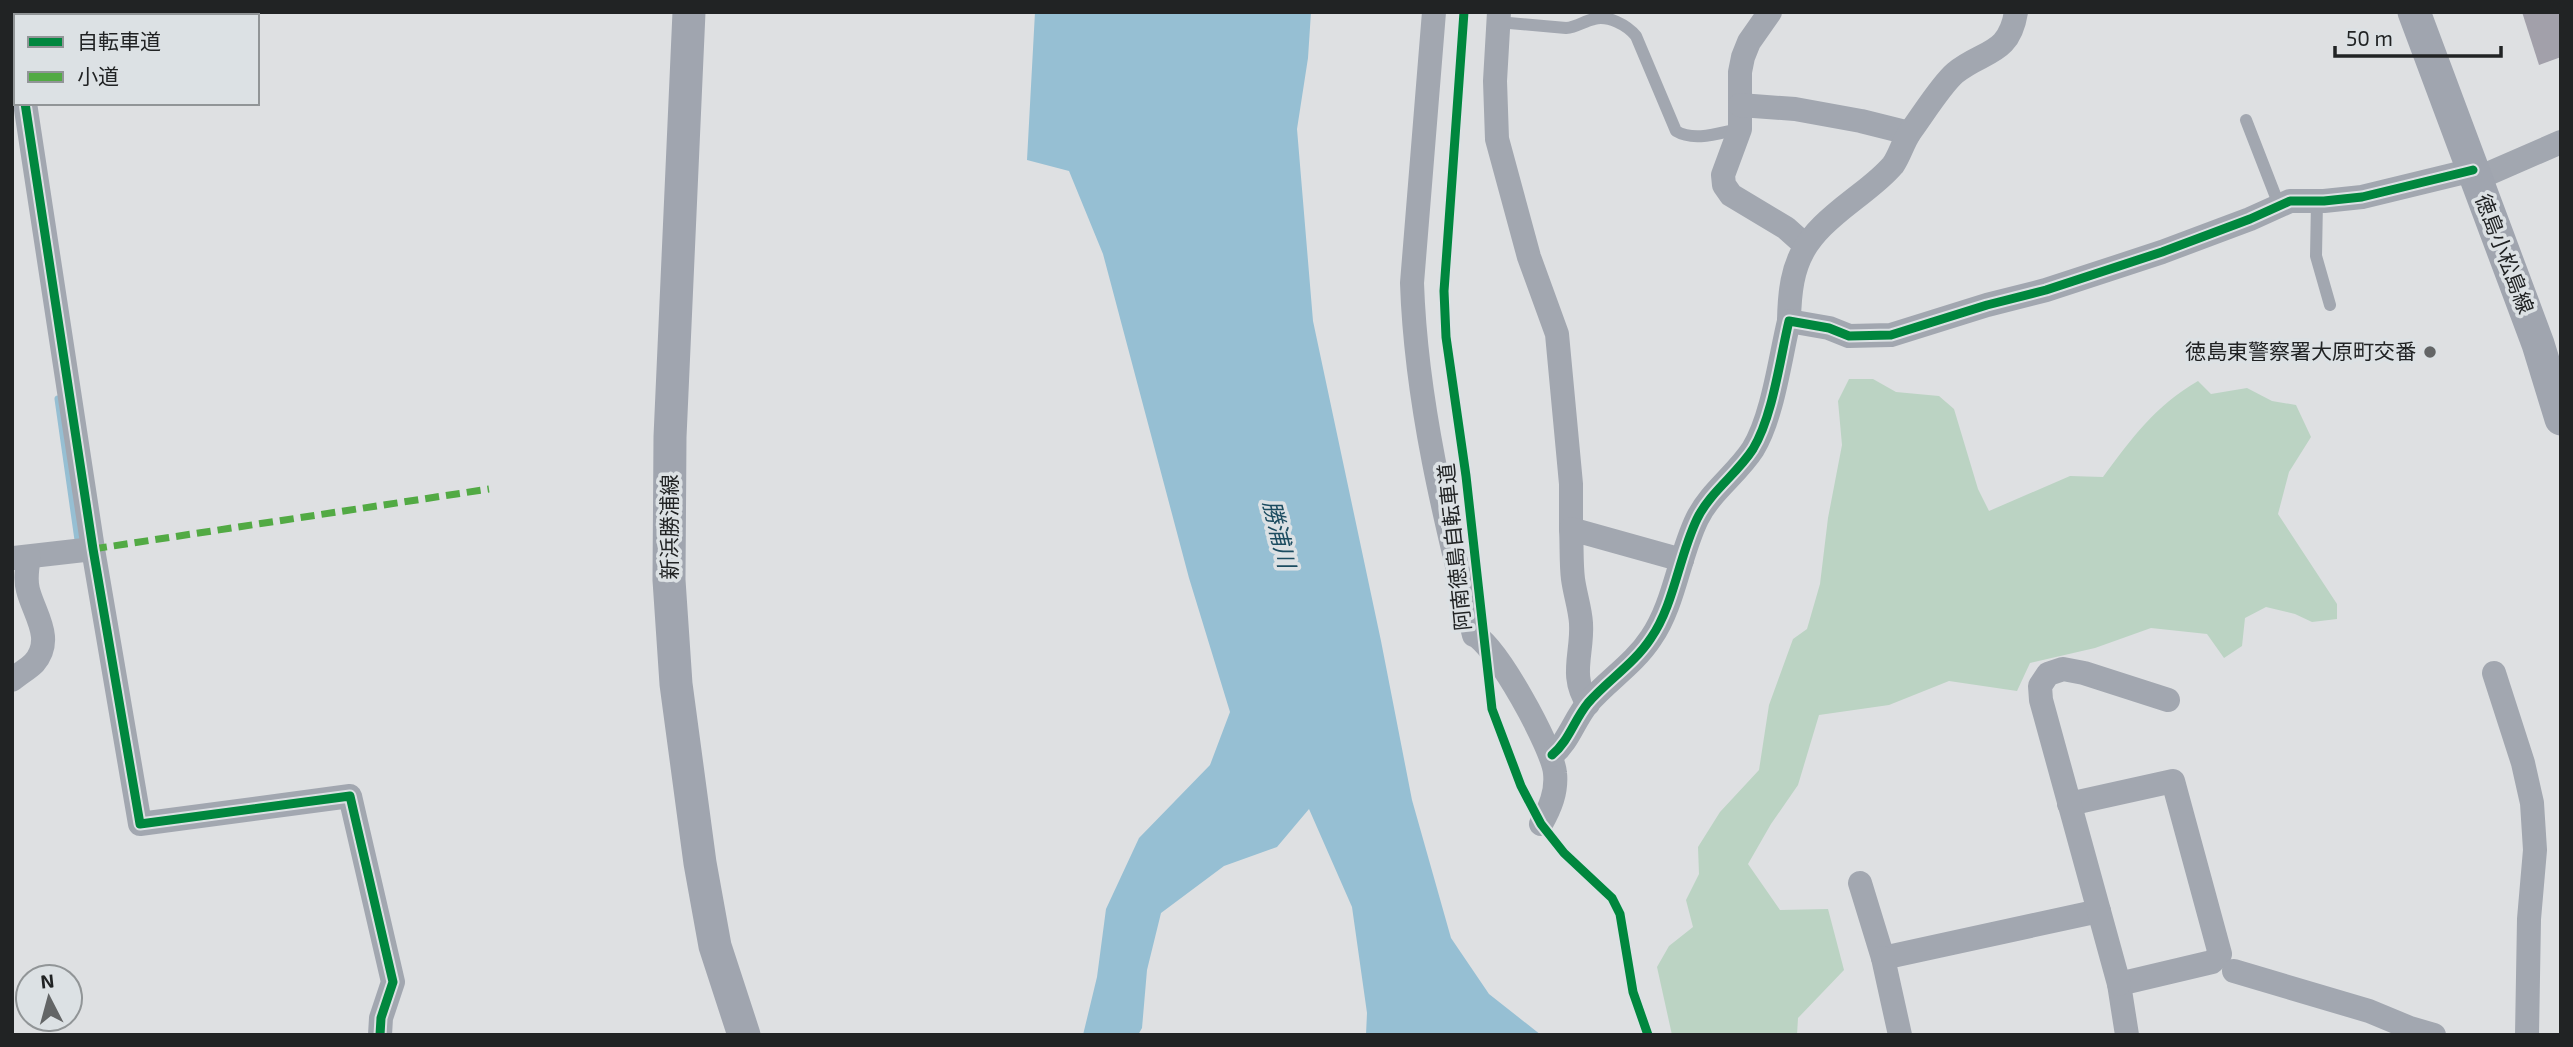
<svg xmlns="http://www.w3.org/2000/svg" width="2573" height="1047" font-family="'Exo 2','Noto Sans JP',sans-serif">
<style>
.green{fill:#bbd3c3}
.water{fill:#96bfd3}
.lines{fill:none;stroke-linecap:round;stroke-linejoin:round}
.stream{stroke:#96bfd3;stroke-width:7}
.building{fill:#a2a0aa;filter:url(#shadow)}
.lane{stroke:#a2a7b0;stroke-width:12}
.street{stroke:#a2a7b0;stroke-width:24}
.secondary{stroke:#a0a5af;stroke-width:33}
.quiet{stroke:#52aa44;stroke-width:7;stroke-dasharray:14 7;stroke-linecap:butt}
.cycleway-casing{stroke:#dce1e4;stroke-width:13}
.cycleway{stroke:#00873e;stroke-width:9}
.poi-dot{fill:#636566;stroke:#dce1e4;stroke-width:2.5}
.labels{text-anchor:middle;stroke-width:7;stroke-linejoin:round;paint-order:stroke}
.street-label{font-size:21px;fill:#212324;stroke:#dce1e4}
.poi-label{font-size:21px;fill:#212324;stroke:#dce1e4;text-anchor:end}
.water-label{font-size:23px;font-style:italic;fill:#1c4c60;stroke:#dce1e4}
</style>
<defs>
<filter id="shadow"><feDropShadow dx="6" dy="-6" stdDeviation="0" flood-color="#0004"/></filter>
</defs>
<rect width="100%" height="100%" fill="#dee0e2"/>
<!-- green -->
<path class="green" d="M1849,379H1873L1896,392L1939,396L1954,409L1978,489L1989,511L2070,476L2103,477C2132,438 2155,406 2198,381L2211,394L2247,388L2272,401L2296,405L2311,437L2289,472L2278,514L2337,604V619L2312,622L2295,614L2266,607L2245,618L2242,646L2224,658L2207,634L2151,628L2095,648L2030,663L2017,691L1949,681L1889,705L1819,715L1798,785L1771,824L1748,864L1780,910L1828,909L1844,970L1798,1018L1797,1035H1672L1657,967L1669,946L1693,927L1686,900L1699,874L1698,847L1720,812L1759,770L1769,705L1793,639L1807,629L1820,584L1828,518L1842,445L1838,401Z"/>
<!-- water -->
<polygon class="water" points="1035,12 1311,12 1308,58 1297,129 1313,321 1381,641 1412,800 1451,938 1489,994 1541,1035 1366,1035 1367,1013 1352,907 1309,809 1277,847 1224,866 1161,913 1147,970 1142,1028 1138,1035 1083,1035 1097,977 1106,909 1139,838 1210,765 1230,712 1189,578 1103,254 1069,171 1027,160"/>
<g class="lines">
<!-- stream -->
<g class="stream">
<polyline points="12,91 15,107"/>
<polyline points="58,399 79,547"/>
</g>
</g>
<!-- building -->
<polygon class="building" points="2522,12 2561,12 2561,57 2539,65"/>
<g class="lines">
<!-- lane -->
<g class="lane">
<path d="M1498,22L1566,28C1577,27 1584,21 1594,19C1608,15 1627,25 1636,36L1676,131C1694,142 1719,133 1739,129"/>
<polyline points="2246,120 2279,205"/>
<polyline points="2317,201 2316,256 2330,305"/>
</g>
<!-- street -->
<g class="street">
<path d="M1434,12L1412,283C1416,402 1445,520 1474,635C1495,643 1553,748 1555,773C1557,792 1550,808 1541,824"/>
<polyline points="1499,12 1495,81 1497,139 1529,257 1557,334 1571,484 1571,529"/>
<polyline points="1770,12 1749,42 1743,57 1740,72 1740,129 1723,175 1724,185 1731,195 1786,228 1805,245"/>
<polyline points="12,16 16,40"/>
<polyline points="25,103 93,549 140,824 350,796 393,982 381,1018 380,1035"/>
<polyline points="1740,105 1795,109 1861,121 1909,133"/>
<polyline points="2476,179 2561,142"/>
<path d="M1789,321C1790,258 1804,238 1853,200C1867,189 1881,179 1893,165C1900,155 1903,142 1910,132C1922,116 1941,85 1955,73C1983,50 2009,56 2016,12"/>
<polyline points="14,558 93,549"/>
<polyline points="2494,673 2523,763 2532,803 2535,850 2529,919 2527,1035"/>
<path d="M12,680C19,674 28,669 34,663C55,639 34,614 28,590C25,579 27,568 29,557"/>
<path d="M1588,704C1569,675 1583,654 1581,623C1580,608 1575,594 1573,579C1571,563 1572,546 1571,529L1682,560"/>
<path d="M1552,755C1569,741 1574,720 1588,703C1608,680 1634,664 1651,638C1674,605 1679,556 1697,519C1710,492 1737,474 1753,449C1773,416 1780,358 1789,321L1829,328L1849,336L1891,335L1987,305L2046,290L2162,252L2250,219L2290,201H2324L2362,197L2473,170"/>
<polyline points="2069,804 2173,781 2220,954 2212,962 2119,984 2127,1035"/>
<polyline points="1860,883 1883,958 2099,911"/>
<polyline points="1883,958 1900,1035"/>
<polyline points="2234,971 2369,1011 2410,1028 2434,1035"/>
<polyline points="2119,984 2041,700 2040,686 2048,674 2063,669 2084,673 2168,700"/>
</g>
<!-- secondary -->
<g class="secondary">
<polyline points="689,12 670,437 669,580 676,684 700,863 715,946 744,1035"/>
<polyline points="2414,12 2538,344 2561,419"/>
</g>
<!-- quiet -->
<g class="quiet">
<polyline points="38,16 62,12"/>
<polyline points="13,20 16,19"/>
<polyline points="93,549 489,489"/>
</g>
<!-- cycleway casing -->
<g class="cycleway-casing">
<g id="cycleway">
<polyline points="1464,12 1444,291 1446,337 1466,476 1492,709 1521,786 1541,824 1564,853 1612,898 1620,914 1633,992 1648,1035"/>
<polyline points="25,103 93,549 140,824 350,796 393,982 381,1018 380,1035"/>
<path d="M1552,755C1569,741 1574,720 1588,703C1608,680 1634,664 1651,638C1674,605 1679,556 1697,519C1710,492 1737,474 1753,449C1773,416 1780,358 1789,321L1829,328L1849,336L1891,335L1987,305L2046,290L2162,252L2250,219L2290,201H2324L2362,197L2473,170"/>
</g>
</g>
<!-- cycleway -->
<use href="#cycleway" class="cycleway"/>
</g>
<!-- markers -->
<circle class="poi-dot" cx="2430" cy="352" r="7"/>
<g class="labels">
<!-- street labels -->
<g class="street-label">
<text transform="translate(2504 254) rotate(69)" y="7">徳島小松島線</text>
<text transform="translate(670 527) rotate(-90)" y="7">新浜勝浦線</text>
<text transform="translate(1455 547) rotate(-96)" y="7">阿南徳島自転車道</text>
</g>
<!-- poi labels -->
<g class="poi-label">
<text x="2416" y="359">徳島東警察署大原町交番</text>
</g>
<!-- water labels -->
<g class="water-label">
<text transform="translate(1279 534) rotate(76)" y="8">勝浦川</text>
</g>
</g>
<!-- border -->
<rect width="2573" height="1047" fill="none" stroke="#212324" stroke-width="28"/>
<!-- legend -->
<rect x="14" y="14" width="245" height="91" fill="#dce1e4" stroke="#919597" stroke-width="2"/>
<rect x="28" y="37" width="35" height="10" fill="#00873e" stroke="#919597" stroke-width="2"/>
<text x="77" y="49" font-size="21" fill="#212324">自転車道</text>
<rect x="28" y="72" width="35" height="10" fill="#52aa44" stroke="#919597" stroke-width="2"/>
<text x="77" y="84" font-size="21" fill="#212324">小道</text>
<!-- north arrow -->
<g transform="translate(49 998) rotate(354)"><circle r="33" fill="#dce1e4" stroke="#919597" stroke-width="2"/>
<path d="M0-5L12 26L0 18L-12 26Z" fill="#636566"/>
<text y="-10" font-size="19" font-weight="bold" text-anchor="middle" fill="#212324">N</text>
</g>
<!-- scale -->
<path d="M2335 46v10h166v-10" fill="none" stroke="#212324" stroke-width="3.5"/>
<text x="2346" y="46" font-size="21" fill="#212324" stroke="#dce1e4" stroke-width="5" paint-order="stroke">50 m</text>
</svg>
